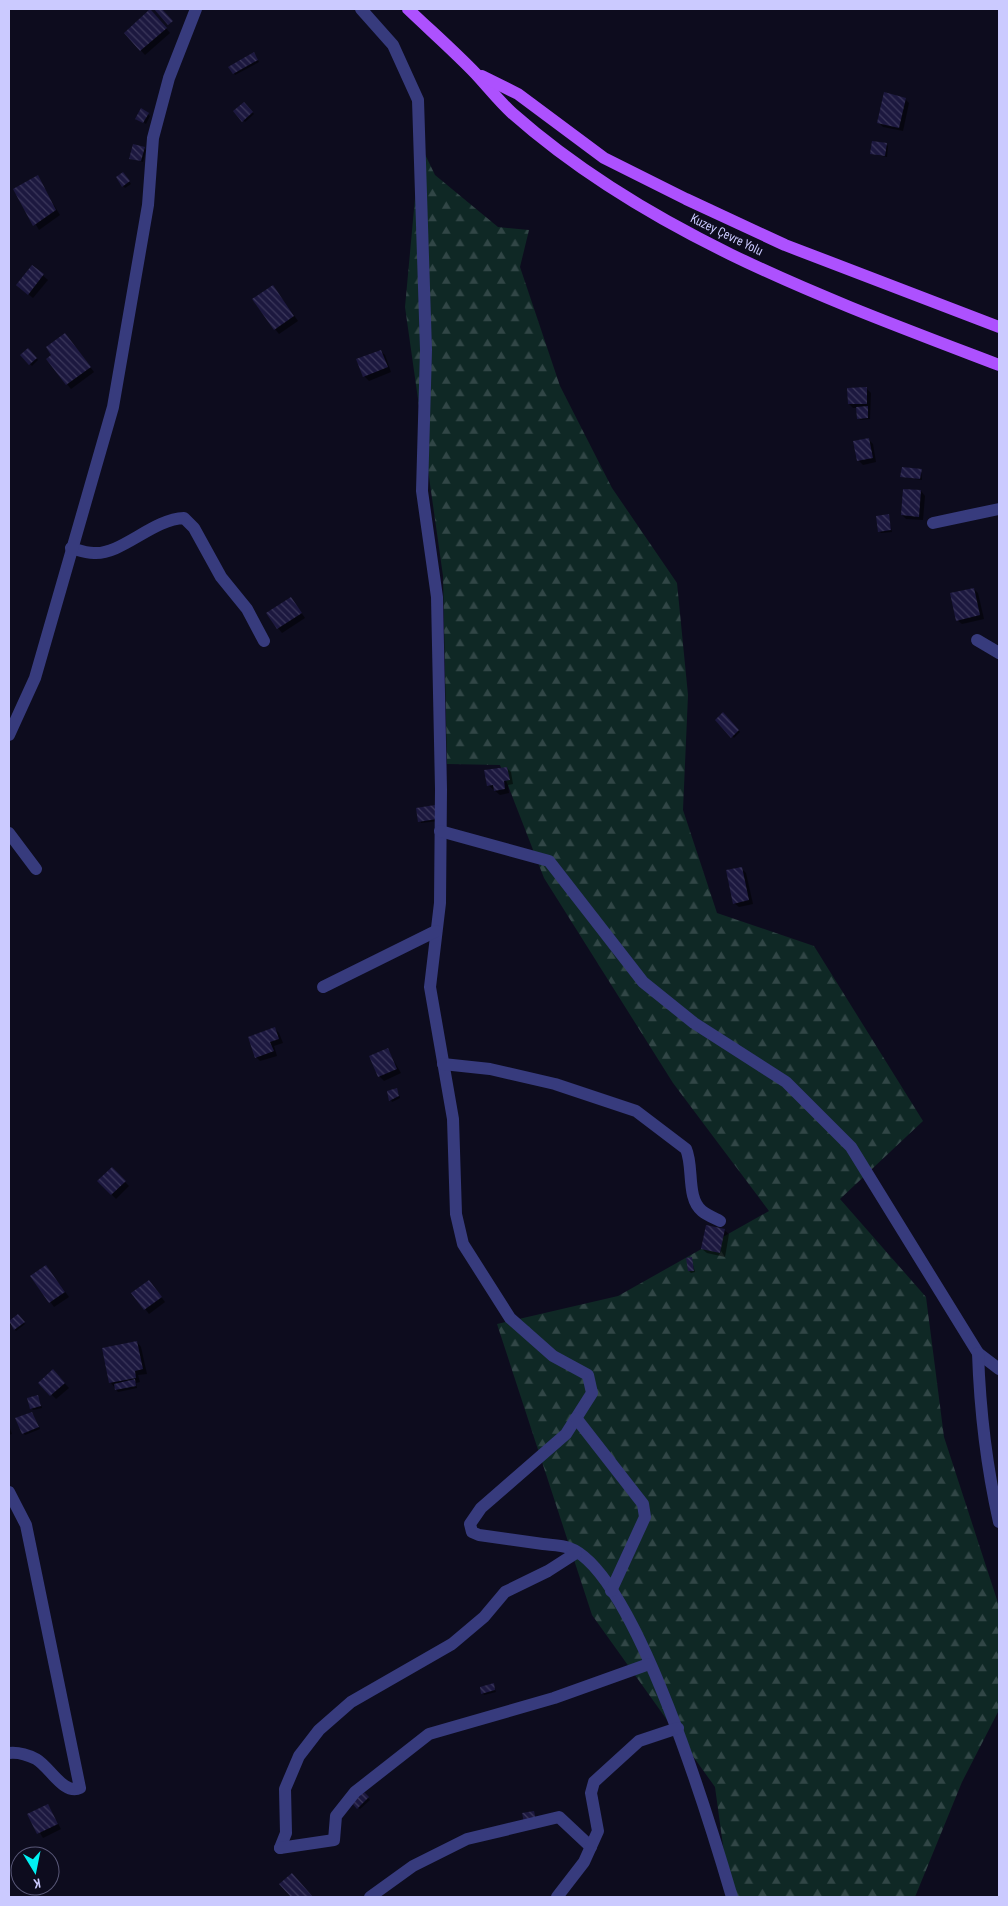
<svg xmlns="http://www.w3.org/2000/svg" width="1008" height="1906" font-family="'Sofia Sans Condensed',sans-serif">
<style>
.forest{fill:url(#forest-firs)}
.shadow{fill:#0007}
.building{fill:url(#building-back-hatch)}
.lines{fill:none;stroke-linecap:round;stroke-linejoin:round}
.minor{stroke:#373b7d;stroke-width:12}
.primary{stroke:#ad51fe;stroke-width:12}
.labels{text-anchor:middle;stroke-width:4.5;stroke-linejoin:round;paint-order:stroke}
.street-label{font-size:14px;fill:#cbcaff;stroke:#0d0c1e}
</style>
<defs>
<pattern id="forest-firs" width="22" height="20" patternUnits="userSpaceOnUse" patternTransform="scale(1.25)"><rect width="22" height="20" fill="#0f2825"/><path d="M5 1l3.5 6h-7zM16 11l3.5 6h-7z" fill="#314646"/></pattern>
<pattern id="building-back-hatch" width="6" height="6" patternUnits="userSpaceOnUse" patternTransform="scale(1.25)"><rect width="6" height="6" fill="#1c183f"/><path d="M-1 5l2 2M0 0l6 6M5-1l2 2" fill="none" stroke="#3c385c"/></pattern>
</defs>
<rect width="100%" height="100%" fill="#0d0c1e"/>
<!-- forest -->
<polygon class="forest" points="420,144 435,175 498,227 529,230 520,267 560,386 612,488 677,583 688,695 683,810 717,913 814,946 923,1121 840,1199 926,1297 944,1437 999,1606 999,1710 962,1782 915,1897 730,1897 715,1787 592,1615 497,1324 618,1296 769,1211 673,1083 544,878 500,765 447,764 443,576 405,307"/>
<!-- shadow -->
<g class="shadow">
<polygon points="155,15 170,33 145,55 125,33"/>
<polygon points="255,55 259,62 235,75 234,73"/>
<polygon points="905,99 909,103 903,131 883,127 879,123"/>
<polygon points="244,103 254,114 245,122 235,111"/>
<polygon points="142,110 150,116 146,124 137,118"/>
<polygon points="886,144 888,146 887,157 872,154"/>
<polygon points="144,148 146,150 143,162 131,158"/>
<polygon points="125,175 131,184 125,188 123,186"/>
<polygon points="37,177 60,215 39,230 15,189"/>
<polygon points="32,266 48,280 33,298 17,285"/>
<polygon points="273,286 298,321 279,334 275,329"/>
<polygon points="65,334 94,372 71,389 67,384 53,355"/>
<polygon points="28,349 38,360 32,366 22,355"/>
<polygon points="381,351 385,355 391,372 369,381 364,376"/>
<polygon points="866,388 871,393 870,419 860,420 858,408 853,408 849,404"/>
<polygon points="868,439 873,444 876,462 863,465 858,460"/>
<polygon points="921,470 922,480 902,477"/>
<polygon points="904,490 921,491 925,496 923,520 906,519 902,515"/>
<polygon points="888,515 892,532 881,533 879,531"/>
<polygon points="974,589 978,593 984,619 962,624 957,620"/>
<polygon points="291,598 305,618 282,633 278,628"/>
<polygon points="723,714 740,732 734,738 717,720"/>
<polygon points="507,768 511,772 513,784 508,785 509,793 500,795 488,785"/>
<polygon points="417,809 438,821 421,823"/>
<polygon points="741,868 746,873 753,904 739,907 734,903"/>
<polygon points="275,1029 279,1033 283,1043 274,1046 277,1056 260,1061 256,1057"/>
<polygon points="387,1049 401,1073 384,1081 379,1076"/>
<polygon points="397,1090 400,1098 392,1102 388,1092"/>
<polygon points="112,1169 129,1186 116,1199 99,1182"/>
<polygon points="724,1230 729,1234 725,1257 707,1253 702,1249"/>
<polygon points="691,1258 695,1272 691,1273 689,1271"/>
<polygon points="46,1266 69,1297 54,1307 32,1276"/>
<polygon points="153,1286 165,1302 149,1314 133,1293"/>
<polygon points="18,1316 25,1324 16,1331 9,1323"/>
<polygon points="137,1342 141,1347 147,1374 138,1375 140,1382 136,1383 137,1388 118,1392 111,1383 104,1349"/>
<polygon points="53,1371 69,1388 56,1399 40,1383"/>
<polygon points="38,1396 42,1408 33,1410 31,1408"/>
<polygon points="32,1413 40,1429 25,1435 23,1433"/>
<polygon points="9,1426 12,1434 9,1435"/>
<polygon points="493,1685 496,1692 484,1695 483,1693"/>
<polygon points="363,1792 370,1800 360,1809 352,1802"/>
<polygon points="48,1805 61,1829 43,1838 29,1814"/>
</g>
<!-- building -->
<g class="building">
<polygon points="150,9 167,28 140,51 124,33"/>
<polygon points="154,9 162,9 173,21 168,25"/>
<polygon points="254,52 258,60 233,74 228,67"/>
<polygon points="884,92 906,98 899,128 877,123"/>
<polygon points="244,102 253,112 242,122 233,111"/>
<polygon points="141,108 149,113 143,123 135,119"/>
<polygon points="872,141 887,143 885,156 870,154"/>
<polygon points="133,144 145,147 141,161 129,159"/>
<polygon points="123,172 130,181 122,187 116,177"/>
<polygon points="38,175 56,210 33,226 13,189"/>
<polygon points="32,265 44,274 28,295 16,285"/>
<polygon points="273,285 294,316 274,330 252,299"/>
<polygon points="65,333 91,367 66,385 46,359 51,355 46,347"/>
<polygon points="28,348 37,358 29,365 20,355"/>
<polygon points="381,350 388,367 363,377 356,359"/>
<polygon points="867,387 867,404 848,404 847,388"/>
<polygon points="868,406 868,418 857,419 856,407"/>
<polygon points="869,438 873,458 857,461 853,441"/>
<polygon points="902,467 922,469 920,479 900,477"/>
<polygon points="903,489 921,490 919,517 901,515"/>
<polygon points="889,514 891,530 878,532 876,516"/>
<polygon points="974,588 980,615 956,621 950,593"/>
<polygon points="291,597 302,613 277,629 266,613"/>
<polygon points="723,712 739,730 731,738 715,720"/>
<polygon points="507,767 510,780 504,781 505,789 494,791 493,785 487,786 484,770"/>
<polygon points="435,805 437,819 418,822 416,808"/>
<polygon points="742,867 749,900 733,904 726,870"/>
<polygon points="275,1027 279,1039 270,1042 274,1051 255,1058 248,1037"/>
<polygon points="388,1048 397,1069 378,1077 369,1056"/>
<polygon points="397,1088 399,1096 389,1101 387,1091"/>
<polygon points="112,1167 126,1181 111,1195 97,1181"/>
<polygon points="706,1225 725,1229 720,1253 701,1249"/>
<polygon points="692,1257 694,1271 688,1271 686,1258"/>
<polygon points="46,1265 65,1292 49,1303 30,1276"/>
<polygon points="149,1280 162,1297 144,1310 131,1293"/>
<polygon points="18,1314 25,1322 14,1330 9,1321"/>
<polygon points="137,1341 143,1369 135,1371 136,1378 109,1383 102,1348"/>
<polygon points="53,1369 65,1383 50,1396 38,1383"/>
<polygon points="135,1379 136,1386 115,1390 114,1384"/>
<polygon points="38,1395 41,1406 30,1409 27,1398"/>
<polygon points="32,1412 39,1427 22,1434 15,1418"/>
<polygon points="494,1683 495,1690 481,1694 480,1687"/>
<polygon points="363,1791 369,1797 357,1809 351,1802"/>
<polygon points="48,1804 58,1824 37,1834 27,1814"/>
<polygon points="534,1811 536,1820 524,1822 522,1813"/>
<polygon points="292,1873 313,1897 291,1897 279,1884"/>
</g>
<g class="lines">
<!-- minor -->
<g class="minor">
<path d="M361,9L393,45L418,100L426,350L422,491L437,597L441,789L440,903L430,987L453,1119L456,1214L463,1244L510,1318L553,1356L588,1375L592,1393L566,1434L481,1508L470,1524L472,1532L479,1535C500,1538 522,1541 543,1544C551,1545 562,1545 569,1548C635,1570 712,1829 732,1897"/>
<polyline points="933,523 999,509"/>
<path d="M71,548C78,550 86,553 94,553C121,555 153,519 184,518L194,528L221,577L247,609L264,641"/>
<polyline points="977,640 999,653"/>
<polyline points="9,735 35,678 113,407 148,205 153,138 169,78 196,9"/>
<polyline points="440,831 549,861 643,982 694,1023 786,1082 851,1147 978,1353 999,1369"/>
<polyline points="9,833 36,869"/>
<polyline points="323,987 436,931"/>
<path d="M443,1064L490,1069L555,1084L636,1111L686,1149C694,1167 686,1198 702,1211C707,1215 714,1218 720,1221"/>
<path d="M978,1353C980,1413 986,1464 999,1522"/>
<polyline points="576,1418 643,1504 645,1517 611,1591"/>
<path d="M9,1492L26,1525L80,1788C64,1796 49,1766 36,1759C28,1755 18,1752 9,1753"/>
<polyline points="280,1848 286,1833 285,1789 299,1756 319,1730 351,1702 452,1644 484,1617 505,1592 548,1571 576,1553"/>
<polyline points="280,1848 334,1840 336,1816 355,1792 429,1734 554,1698 649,1664"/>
<polyline points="370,1897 413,1866 467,1839 559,1817 591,1847"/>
<polyline points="557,1897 584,1862 598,1831 591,1793 594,1782 639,1741 678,1728"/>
</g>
<!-- primary -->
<g class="primary">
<path d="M408,9C431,31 455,52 476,74C488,87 499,101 512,113C651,236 829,300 999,365"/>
<polyline points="482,76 518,94 604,158 686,199 785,245 999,327"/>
</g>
</g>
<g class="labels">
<!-- street labels -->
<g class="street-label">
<text transform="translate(727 234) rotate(26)" y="5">Kuzey Çevre Yolu</text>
</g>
</g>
<!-- border -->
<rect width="1008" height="1906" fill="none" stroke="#cbcaff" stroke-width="20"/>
<!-- north arrow -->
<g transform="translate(35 1871) rotate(170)"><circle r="24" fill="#0d0c1e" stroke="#595878"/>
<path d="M0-4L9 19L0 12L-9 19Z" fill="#01f2f3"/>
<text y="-8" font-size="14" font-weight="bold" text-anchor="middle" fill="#cbcaff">K</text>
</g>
</svg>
